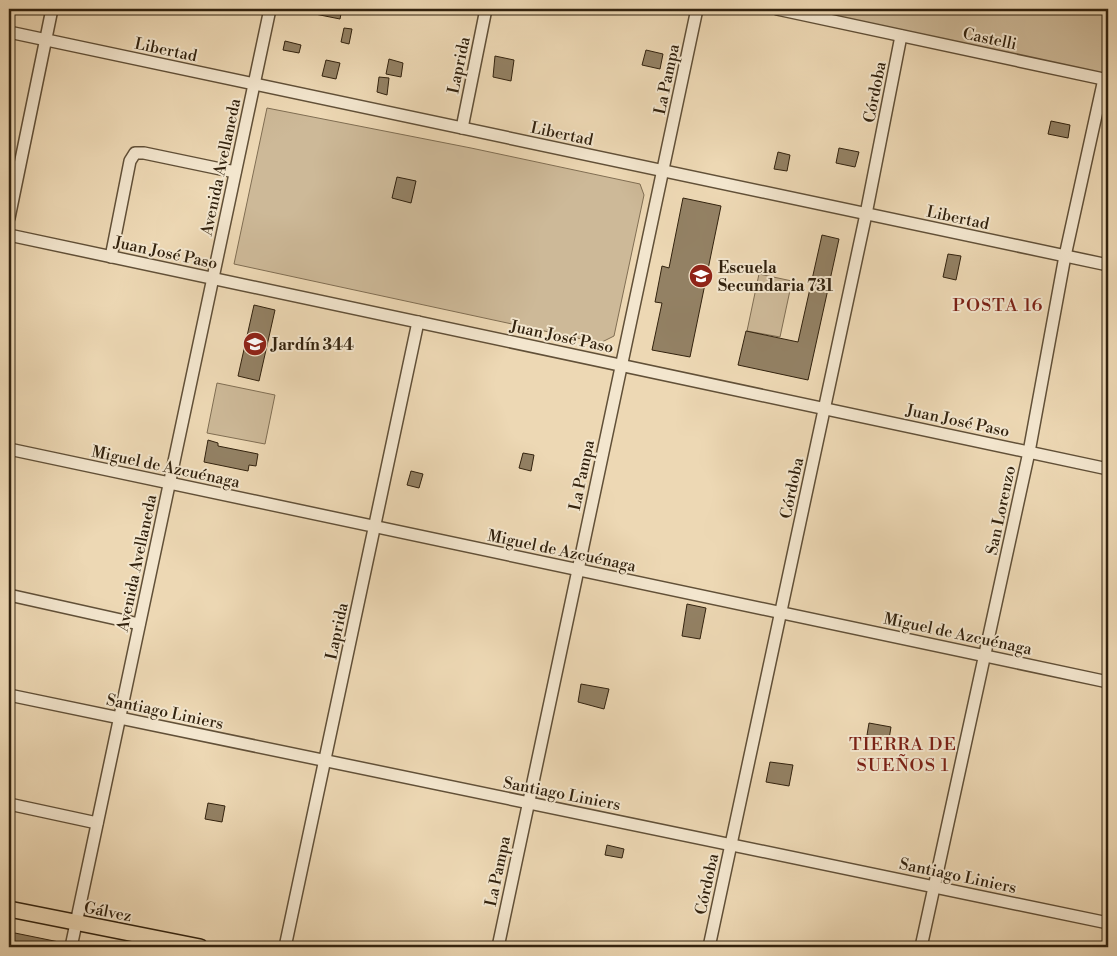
<svg xmlns="http://www.w3.org/2000/svg" width="1117" height="956" font-family="'Libre Bodoni',serif">
<style>
.green{fill:#cdb998;stroke:#806e53}
.building{fill:#938164;stroke:#32220e}
.lines{fill:none;stroke-linecap:round;stroke-linejoin:round}
.minor-casing{stroke:#615038;stroke-width:14}
.major-casing{stroke:#32220e;stroke-width:18}
.minor{stroke:#f3e6ce;stroke-width:11}
.major{stroke:#edd8b4;stroke-width:15}
.labels{text-anchor:middle;stroke-width:4;stroke-linejoin:round;paint-order:stroke}
.street-label{font-size:16px;fill:#32220e;stroke:#f3e6ce}
.poi-label{font-size:16px;font-weight:bold;fill:#32220e;stroke:#f3e6ce;text-anchor:start}
.neighbourhood-label{font-size:18px;letter-spacing:1px;fill:#7a1f14;stroke:#f3e6ce}
</style>
<rect width="100%" height="100%" fill="#edd8b4"/>
<filter id="stains"><feTurbulence type="fractalNoise" baseFrequency=".004" numOctaves="4"/><feColorMatrix values="0 0 0 0 .2 0 0 0 0 .09 0 0 0 0 .02 0 0 0 .5 -.17"/></filter>
<radialGradient id="worn" r=".72"><stop offset=".6" stop-color="#630" stop-opacity="0"/><stop offset="1" stop-color="#630" stop-opacity=".3"/></radialGradient>
<!-- green -->
<g class="green">
<polygon points="777,9 1108,9 1108,68 1104,79"/>
<polygon points="267,108 471,148 640,184 644,195 614,336 600,343 234,264"/>
<polygon points="759,274 792,281 780,337 747,331"/>
<polygon points="217,383 275,395 265,444 207,433"/>
</g>
<!-- building -->
<g class="building">
<polygon points="310,9 342,9 340,19 310,13"/>
<polygon points="344,28 352,29 349,44 341,42"/>
<polygon points="285,41 301,45 299,53 283,50"/>
<polygon points="646,50 663,54 660,69 642,65"/>
<polygon points="495,56 514,60 511,81 493,77"/>
<polygon points="389,59 403,63 401,77 386,74"/>
<polygon points="326,60 340,63 336,79 322,76"/>
<polygon points="379,77 389,78 387,95 377,92"/>
<polygon points="1051,121 1070,125 1068,138 1048,134"/>
<polygon points="839,148 859,152 855,167 836,163"/>
<polygon points="778,152 790,155 787,171 774,169"/>
<polygon points="397,177 416,181 411,203 392,198"/>
<polygon points="683,198 721,206 690,357 652,350 662,303 655,302 662,266 669,268"/>
<polygon points="822,235 839,239 808,380 738,365 746,331 798,342"/>
<polygon points="948,254 961,256 956,280 943,277"/>
<polygon points="254,305 275,310 259,381 238,376"/>
<polygon points="208,440 218,443 218,446 258,454 256,466 249,465 248,471 204,462"/>
<polygon points="523,453 534,455 531,471 519,468"/>
<polygon points="411,471 423,474 419,488 407,485"/>
<polygon points="687,604 706,608 700,639 682,636"/>
<polygon points="581,684 609,689 604,709 578,702"/>
<polygon points="869,723 891,727 889,739 867,735"/>
<polygon points="770,762 793,765 789,786 766,782"/>
<polygon points="208,803 225,806 222,822 205,819"/>
<polygon points="607,845 624,849 622,858 605,855"/>
<polygon points="10,932 64,943 64,947 9,947"/>
</g>
<g class="lines">
<!-- minor casing -->
<g class="minor-casing">
<g id="minor">
<polyline points="777,9 1108,80"/>
<polyline points="9,32 1108,265"/>
<polyline points="462,128 486,9"/>
<polyline points="9,218 52,9"/>
<polyline points="9,235 1108,469"/>
<polyline points="111,257 130,161 135,153 144,153 235,172"/>
<polyline points="9,449 1108,682"/>
<polyline points="9,595 139,624"/>
<polyline points="9,695 1108,923"/>
<polyline points="9,804 97,823"/>
<polyline points="71,947 270,9"/>
<polyline points="285,947 418,322"/>
<polyline points="498,947 697,9"/>
<polyline points="709,947 866,214 901,36"/>
<polyline points="921,947 1029,452 1065,256 1104,79"/>
</g>
</g>
<!-- major casing -->
<g class="major-casing">
<polyline id="major" points="9,909 200,947"/>
</g>
<!-- minor -->
<use href="#minor" class="minor"/>
<!-- major -->
<use href="#major" class="major"/>
</g>
<!-- icons -->
<defs>
<g id="school-disc" transform="scale(1.25)"><circle r="9.5" fill="#8f2418" stroke="#f3e6ce"/><path d="M0-5L7-2L0 1L-7-2ZM-4 1L0 2.5L4 1V4Q0 6-4 4Z" fill="#fff"/></g>
</defs>
<g fill-rule="evenodd">
<use href="#school-disc" x="701" y="276"/>
<use href="#school-disc" x="255" y="344"/>
</g>
<g class="labels">
<!-- street labels -->
<g class="street-label">
<text transform="translate(990 38) rotate(12)" y="6">Castelli</text>
<text transform="translate(166 49) rotate(12)" y="6">Libertad</text>
<text transform="translate(458 65) rotate(-78)" y="6">Laprida</text>
<text transform="translate(666 79) rotate(-78)" y="6">La Pampa</text>
<text transform="translate(874 92) rotate(-79)" y="6">Córdoba</text>
<text transform="translate(562 133) rotate(12)" y="6">Libertad</text>
<text transform="translate(220 167) rotate(-78)" y="6">Avenida Avellaneda</text>
<text transform="translate(958 217) rotate(12)" y="6">Libertad</text>
<text transform="translate(166 252) rotate(12)" y="6">Juan José Paso</text>
<text transform="translate(562 336) rotate(12)" y="6">Juan José Paso</text>
<text transform="translate(958 420) rotate(12)" y="6">Juan José Paso</text>
<text transform="translate(166 466) rotate(12)" y="6">Miguel de Azcuénaga</text>
<text transform="translate(581 475) rotate(-78)" y="6">La Pampa</text>
<text transform="translate(791 488) rotate(-78)" y="6">Córdoba</text>
<text transform="translate(1000 510) rotate(-78)" y="6">San Lorenzo</text>
<text transform="translate(562 550) rotate(12)" y="6">Miguel de Azcuénaga</text>
<text transform="translate(136 563) rotate(-78)" y="6">Avenida Avellaneda</text>
<text transform="translate(336 631) rotate(-78)" y="6">Laprida</text>
<text transform="translate(958 633) rotate(12)" y="6">Miguel de Azcuénaga</text>
<text transform="translate(165 711) rotate(12)" y="6">Santiago Liniers</text>
<text transform="translate(562 793) rotate(11)" y="6">Santiago Liniers</text>
<text transform="translate(497 871) rotate(-78)" y="6">La Pampa</text>
<text transform="translate(958 875) rotate(12)" y="6">Santiago Liniers</text>
<text transform="translate(706 884) rotate(-78)" y="6">Córdoba</text>
<text transform="translate(108 911) rotate(11)" y="6">Gálvez</text>
</g>
<!-- poi labels -->
<g class="poi-label">
<text x="718" y="273">Escuela<tspan x="718" dy="18">Secundaria 731</tspan></text>
<text x="272" y="350">Jardín 344</text>
</g>
<!-- neighbourhood labels -->
<g class="neighbourhood-label">
<text x="998" y="311">POSTA 16</text>
<text x="903" y="750">TIERRA DE<tspan x="903" dy="21">SUEÑOS 1</tspan></text>
</g>
</g>
<!-- margin -->
<rect width="1117" height="956" fill="none" stroke="#edd8b4" stroke-width="30"/>
<rect x="10" y="10" width="1097" height="936" fill="none" stroke="#32220e" stroke-width="2.5"/>
<rect x="15" y="15" width="1087" height="926" fill="none" stroke="#32220e"/>
<rect width="100%" height="100%" filter="url(#stains)"/>
<rect width="100%" height="100%" fill="url(#worn)"/>
</svg>
